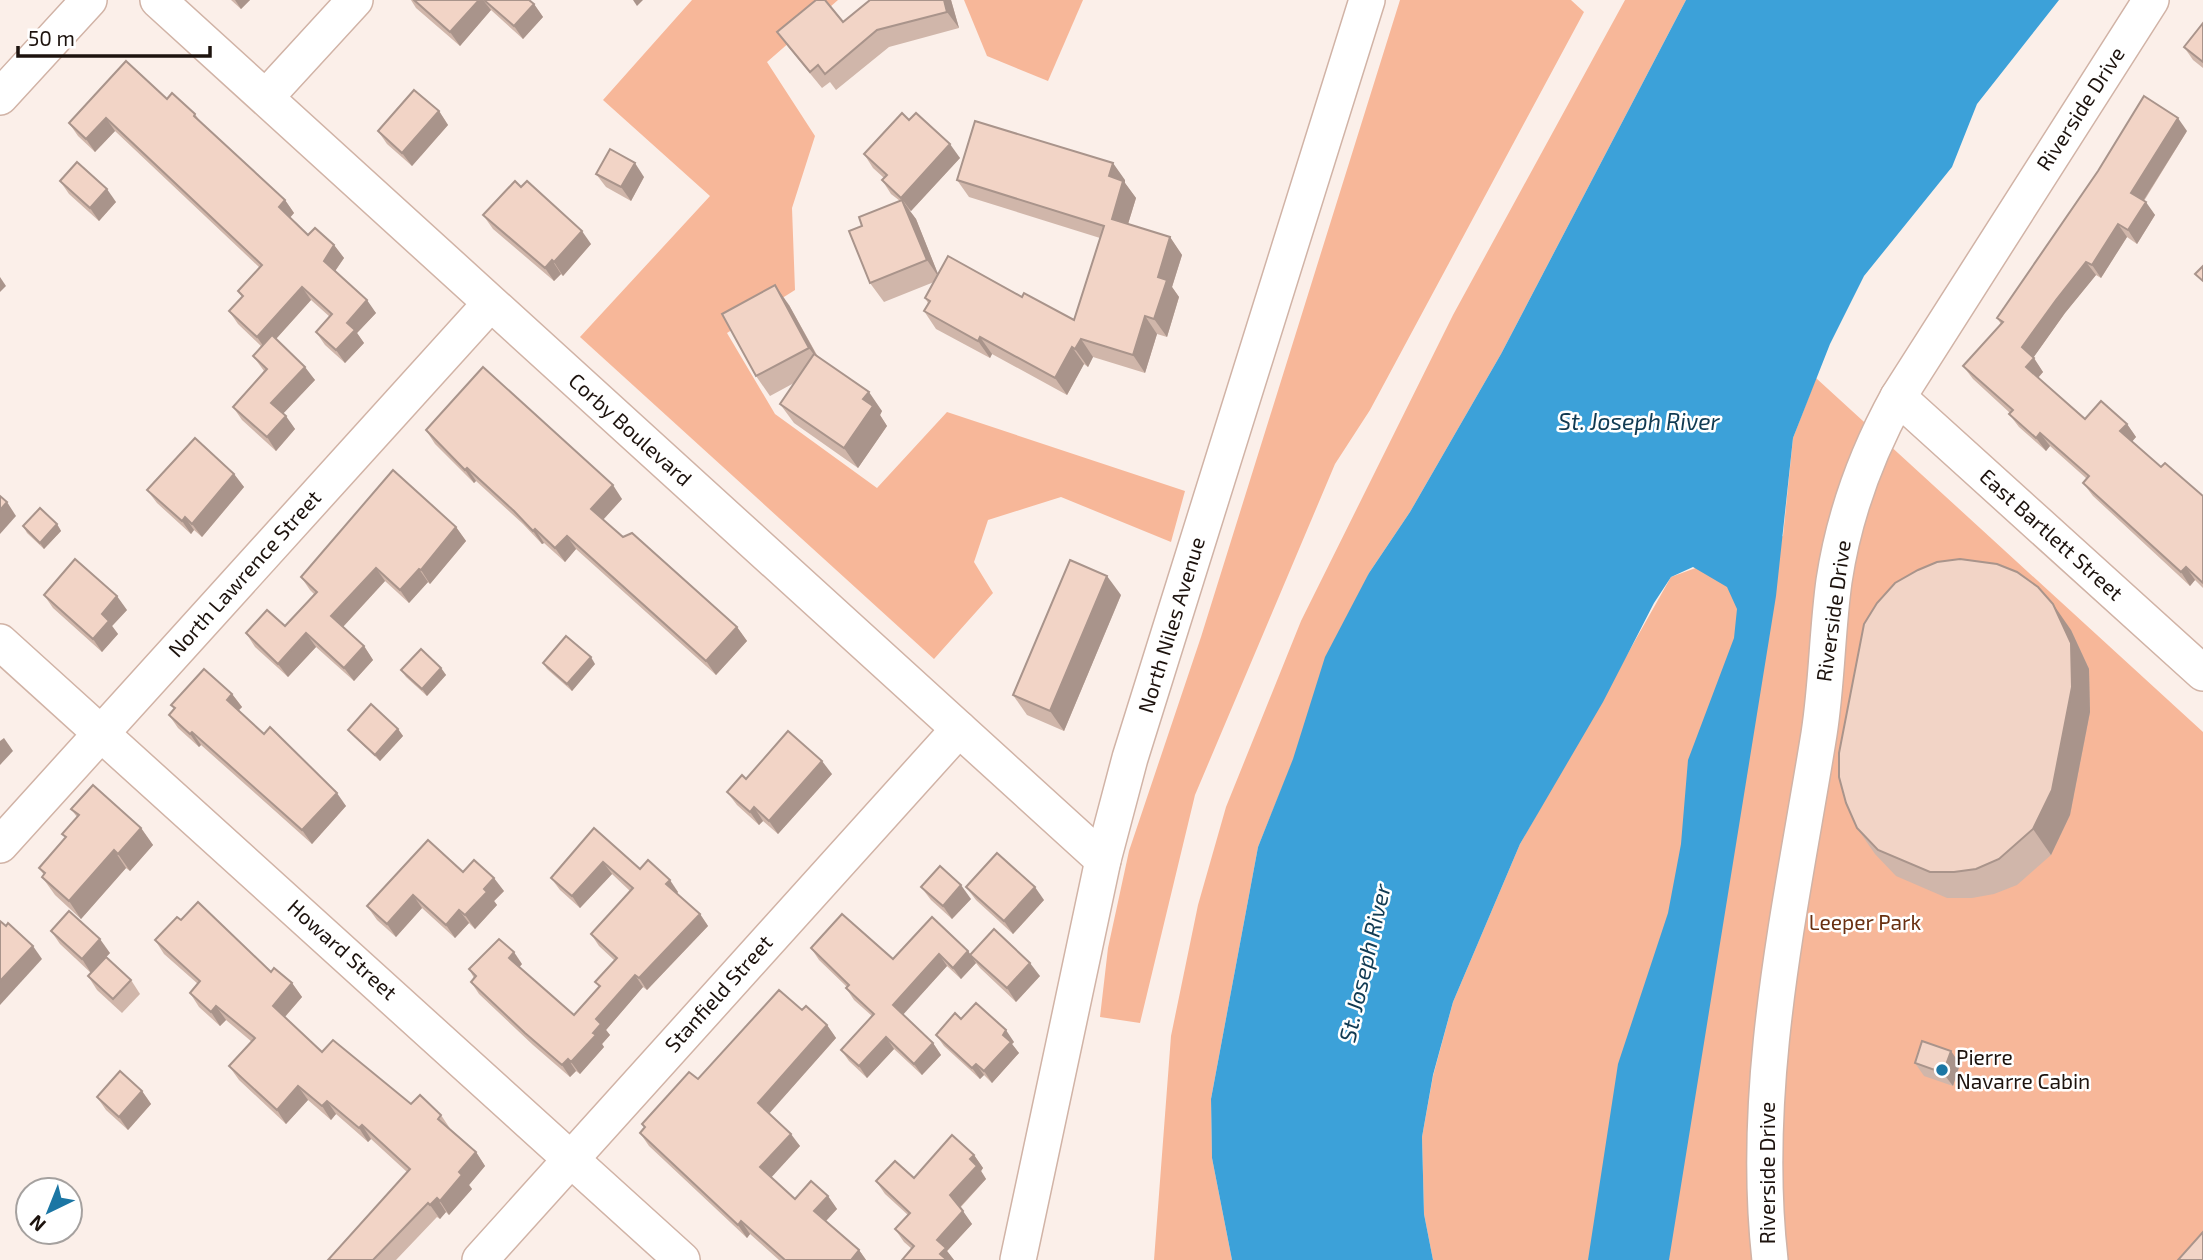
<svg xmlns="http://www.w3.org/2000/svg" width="2203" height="1260" font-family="'Exo 2',sans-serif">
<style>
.green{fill:#f7b799}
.water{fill:#3ca1d9}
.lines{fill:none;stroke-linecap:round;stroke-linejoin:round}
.minor-casing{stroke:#d1b3a6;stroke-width:38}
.minor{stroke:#fff;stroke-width:35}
.wall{fill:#d0b6aa}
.shaded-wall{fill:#a9948b}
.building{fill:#f2d4c6;stroke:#a9948b;stroke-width:2}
.poi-dot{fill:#1b76a4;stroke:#fff;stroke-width:2.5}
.labels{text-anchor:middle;stroke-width:5;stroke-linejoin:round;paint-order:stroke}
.street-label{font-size:21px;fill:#1d130e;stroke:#fff}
.park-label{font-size:21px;fill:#693011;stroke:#fff}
.poi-label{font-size:21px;fill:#1d130e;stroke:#fff;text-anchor:start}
.water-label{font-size:23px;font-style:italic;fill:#103a52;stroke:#fff}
</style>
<rect width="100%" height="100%" fill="#fbefe9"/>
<!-- green -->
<g class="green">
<polygon points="692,0 838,0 767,62 815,136 792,208 795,290 727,333 775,414 877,488 947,412 1185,491 1171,542 1061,497 988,520 974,562 993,593 934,659 580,337 710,196 603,100"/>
<polygon points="964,0 1083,0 1048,81 987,56"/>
<polygon points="1400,0 1571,0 1584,12 1370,410 1335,464 1195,795 1140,1023 1100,1017 1108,948 1129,851 1201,637"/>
<polygon points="1625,0 1686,0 1501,354 1410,512 1369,573 1258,847 1211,1099 1212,1158 1232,1260 1154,1260 1171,1036 1198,905 1226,807 1301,621 1453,315"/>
<polygon points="1816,378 2203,732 2203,1260 1433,1260 1424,1214 1422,1137 1433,1076 1453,1002 1520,844 1671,577 1783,536 1793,438"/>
</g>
<!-- water -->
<polygon class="water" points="1686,0 2059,0 1977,104 1952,167 1864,276 1830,344 1793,438 1776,596 1669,1260 1588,1260 1618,1064 1668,913 1681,844 1688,760 1734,638 1737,609 1727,587 1693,567 1671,577 1654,603 1603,702 1520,844 1453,1002 1433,1075 1422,1137 1424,1214 1433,1260 1232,1260 1212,1158 1211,1099 1258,847 1293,759 1325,657 1369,573 1410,512 1501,354"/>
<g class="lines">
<!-- minor casing -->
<g class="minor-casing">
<g id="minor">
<polyline points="158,0 1103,860"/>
<polyline points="0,97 89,0"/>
<polyline points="266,97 355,0"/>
<polyline points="1898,397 2203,673"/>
<polyline points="0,642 682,1260"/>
<polyline points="0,845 490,304"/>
<polyline points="480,1260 959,729"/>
<polyline points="1018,1260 1103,860 1130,758 1367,0"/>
<path d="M1770,1260C1750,1084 1791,907 1819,734C1827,683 1827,632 1834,581C1844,515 1866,455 1898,397L2151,0"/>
</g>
</g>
<!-- minor -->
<use href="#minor" class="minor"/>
</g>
<!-- wall -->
<g class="wall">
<polygon points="231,0 250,0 241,9"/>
<polygon points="411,0 529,0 534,4 543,17 523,39 491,10 460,46 416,8"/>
<polygon points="951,0 959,28 889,47 836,90 830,82 822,88 789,48 777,32 843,22"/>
<polygon points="2203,23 2203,68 2193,60 2184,47"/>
<polygon points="167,99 195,114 202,124 285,200 294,213 290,217 308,235 334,245 344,258 335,271 376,313 357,333 364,343 345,363 325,345 316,332 330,317 311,300 276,339 315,380 283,413 295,429 276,451 242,420 233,407 264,371 253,356 261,346 238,324 229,311 242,297 238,291 260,268 115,131 95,152 78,136 69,123"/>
<polygon points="439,111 448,125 412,166 387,144 378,131"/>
<polygon points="909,120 960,158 911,211 908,209 916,219 938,274 1022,297 1074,320 1100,238 969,197 957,180 1125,180 1125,183 1136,198 1128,224 1170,237 1182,255 1172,287 1179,297 1167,337 1157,334 1145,373 1093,357 1088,367 1084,364 1067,395 992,354 990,358 936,329 924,311 928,303 925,298 934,282 884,302 870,283 862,226 900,201 891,194 882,180 884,178 873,168 864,154"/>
<polygon points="2187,131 2144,201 2155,215 2137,244 2127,237 2101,278 2096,275 2065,313 2033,358 2043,372 2038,378 2085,419 2127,424 2136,437 2132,441 2161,467 2203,496 2203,588 2195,580 2190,586 2093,496 2083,483 2087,479 2050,446 2046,451 2019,427 2009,414 2010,413 1973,379 1963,366 2001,324 1997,318"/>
<polygon points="596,174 644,177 631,201 606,187"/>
<polygon points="60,181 116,202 99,221 69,194"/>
<polygon points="483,215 591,244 563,276 561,274 554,281 493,229"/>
<polygon points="789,305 817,355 882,411 880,415 887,426 858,468 794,423 780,404 794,383 770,396 756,376"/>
<polygon points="426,430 622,499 603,520 623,537 737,627 747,641 716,675 576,549 565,562 544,543 542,544 523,524 476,481 474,483 435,444"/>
<polygon points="234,474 244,487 202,537 194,530 191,534 157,503 147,490"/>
<polygon points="57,524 61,531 44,549 27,533 23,526"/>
<polygon points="456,527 466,541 430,584 428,582 409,603 385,581 343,627 364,646 373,660 354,681 316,647 288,677 255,647 246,633 285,626 314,594 310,590 301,577"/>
<polygon points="44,595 127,610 112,626 118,634 102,652 53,608"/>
<polygon points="1121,595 1064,731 1027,715 1013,695"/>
<polygon points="2071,630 2089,669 2090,712 2070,815 2051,855 2017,885 1994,894 1972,898 1947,898 1896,876 1875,854 1857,828"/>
<polygon points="543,663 595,664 572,691 547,669"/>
<polygon points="441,668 446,675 427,696 406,677 401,670"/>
<polygon points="232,694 242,707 238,711 264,734 346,806 312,844 201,745 199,747 178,728 169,715 174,709 171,705"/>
<polygon points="398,729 403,736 380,761 353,736 348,730"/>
<polygon points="832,774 778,834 763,821 759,825 737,805 727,792 746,779"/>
<polygon points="71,809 141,828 153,845 130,871 126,868 81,919 55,895 42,877 44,875 39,868 66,838 62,834 77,817"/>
<polygon points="594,828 640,869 678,892 677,893 700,914 708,926 647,990 643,987 606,1030 610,1035 602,1044 604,1047 580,1074 576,1071 570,1077 533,1045 479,994 471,982 474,978 469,969 522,964 519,967 574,1015 599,987 595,982 615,961 599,946 591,934 630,891 612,874 580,908 560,890 551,878"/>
<polygon points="463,872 504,891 494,901 497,905 475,929 469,923 455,938 422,908 396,937 377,920 367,906"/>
<polygon points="921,887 971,899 952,919 931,900"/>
<polygon points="966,887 1044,900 1013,934 976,900"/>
<polygon points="181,920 292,983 302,997 285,1017 322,1052 411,1104 441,1115 451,1130 476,1152 485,1166 469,1185 472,1189 449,1215 446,1212 440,1219 437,1217 396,1260 328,1260 407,1172 371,1139 368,1142 336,1114 331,1120 308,1100 286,1124 239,1080 229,1066 252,1042 226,1020 220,1026 199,1007 190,993 198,984 164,954 155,940"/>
<polygon points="51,931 110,953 91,973 60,944"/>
<polygon points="811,948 893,959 968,951 971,955 1040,976 1016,1002 980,968 976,963 961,979 947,966 903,1014 933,1043 941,1055 922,1075 894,1049 867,1078 849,1061 841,1050 872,1016 854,1000 846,988 847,987 819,960"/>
<polygon points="88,976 131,980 140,994 122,1013 97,990"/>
<polygon points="802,1010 827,1025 836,1038 769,1113 800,1146 771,1177 795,1199 828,1196 837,1209 826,1221 859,1250 866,1260 779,1260 750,1234 747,1238 649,1146 640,1133 645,1128 642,1124 698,1079"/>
<polygon points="961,1019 1014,1042 1012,1044 1019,1053 992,1083 984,1075 980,1079 944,1046 936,1035"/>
<polygon points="1915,1063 1960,1064 1953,1086 1924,1076"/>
<polygon points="142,1091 151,1104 128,1130 106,1110 97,1097"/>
<polygon points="974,1155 983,1168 981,1171 986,1179 960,1208 972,1224 947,1251 954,1260 902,1260 912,1249 904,1242 895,1229 908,1215 885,1194 876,1181 914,1178"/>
</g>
<!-- shaded-wall -->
<g class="shaded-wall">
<polygon points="235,0 250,0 241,9"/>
<polygon points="479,0 483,0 491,10 460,46 450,32"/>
<polygon points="633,0 643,0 637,6"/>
<polygon points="944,0 951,0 959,28 947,12"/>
<polygon points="534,4 543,17 523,39 514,26"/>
<polygon points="439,111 448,125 412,166 402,153"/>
<polygon points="106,118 115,131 95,152 86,139"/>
<polygon points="2178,118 2187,131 2140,206 2131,193"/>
<polygon points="950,144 960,158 911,211 901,198"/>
<polygon points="635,163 644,177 631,201 621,187"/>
<polygon points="1113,163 1125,180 1125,183 1136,198 1124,237 1112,219 1109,176"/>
<polygon points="107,189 116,202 99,221 90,208"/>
<polygon points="285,200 294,213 288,220 279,207"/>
<polygon points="902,200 916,219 940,279 927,260"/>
<polygon points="2146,202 2155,215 2137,244 2128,230"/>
<polygon points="2118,224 2127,237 2101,278 2092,265"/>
<polygon points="582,231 591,244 563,276 554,262"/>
<polygon points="1170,237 1182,255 1172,287 1179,297 1167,337 1154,319 1158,277"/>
<polygon points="334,245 344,258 333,274 324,261"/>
<polygon points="552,260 561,274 554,281 545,268"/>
<polygon points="2086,262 2096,275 2065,313 2031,361 2022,347 2056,300"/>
<polygon points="0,277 6,286 0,292"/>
<polygon points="775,285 789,305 823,367 809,348"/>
<polygon points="302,287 311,300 266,350 257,337"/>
<polygon points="367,300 376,313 357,333 364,343 345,363 336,350 347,323"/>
<polygon points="1145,316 1157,334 1145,373 1133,355"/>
<polygon points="980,337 992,354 990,358 978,341"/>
<polygon points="1081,339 1093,357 1088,367 1075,349"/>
<polygon points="1072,347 1084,364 1067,395 1055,378"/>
<polygon points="2034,358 2043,372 2036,380 2026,367"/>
<polygon points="305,367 315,380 281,416 271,403"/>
<polygon points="869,392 882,411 880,415 887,426 858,468 844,448 863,399"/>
<polygon points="286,416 295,429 276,451 267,437"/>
<polygon points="2127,424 2136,437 2130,444 2120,431"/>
<polygon points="2040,433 2050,446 2046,451 2036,438"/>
<polygon points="467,468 476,481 474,483 465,470"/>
<polygon points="234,474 244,487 202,537 192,524"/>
<polygon points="613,485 622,499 600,523 591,509"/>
<polygon points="7,502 16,516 0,534 0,510"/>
<polygon points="185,517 194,530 191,534 182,521"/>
<polygon points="57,524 61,531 44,549 40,543"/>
<polygon points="456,527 466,541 430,584 421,570"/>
<polygon points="535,529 544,543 542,544 533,531"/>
<polygon points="567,536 576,549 565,562 555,548"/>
<polygon points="2186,567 2195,580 2190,586 2181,572"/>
<polygon points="376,568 385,581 340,630 331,616"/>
<polygon points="419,569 428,582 409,603 400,590"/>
<polygon points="1107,576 1121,595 1064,731 1050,711"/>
<polygon points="117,596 127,610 112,626 118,634 102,652 93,639 102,614"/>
<polygon points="2053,604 2071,630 2089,669 2090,712 2070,815 2051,855 2033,829"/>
<polygon points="737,627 747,641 716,675 706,661"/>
<polygon points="306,633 316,647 288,677 278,664"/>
<polygon points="364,646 373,660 354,681 344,668"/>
<polygon points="591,657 595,664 572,691 567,684"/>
<polygon points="441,668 446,675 427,696 422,689"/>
<polygon points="232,694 242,707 236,713 227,700"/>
<polygon points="398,729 403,736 380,761 375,755"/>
<polygon points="192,732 201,745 199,747 190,734"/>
<polygon points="4,738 13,751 0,765 0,741"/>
<polygon points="822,761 832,774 778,834 769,821"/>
<polygon points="337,793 346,806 312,844 302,830"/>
<polygon points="754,807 763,821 759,825 750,812"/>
<polygon points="141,828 153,845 130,871 118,854"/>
<polygon points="114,850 126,868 81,919 69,901"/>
<polygon points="603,862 612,874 580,908 572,896"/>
<polygon points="494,878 504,891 494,901 497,905 475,929 465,915 484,889"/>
<polygon points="670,880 678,892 675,896 666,884"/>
<polygon points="961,885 971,899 952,919 943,906"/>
<polygon points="1035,887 1044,900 1013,934 1004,921"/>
<polygon points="413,895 422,908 396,937 387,924"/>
<polygon points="459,910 469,923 455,938 446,925"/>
<polygon points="700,914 708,926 647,990 639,978"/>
<polygon points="100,939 110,953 91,973 82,959"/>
<polygon points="33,946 42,959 0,1005 0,981"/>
<polygon points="968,951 976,963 961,979 953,968"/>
<polygon points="514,952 522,964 517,970 509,958"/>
<polygon points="939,954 947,966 901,1017 893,1005"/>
<polygon points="1030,963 1040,976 1016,1002 1007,988"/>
<polygon points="635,975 643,987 606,1030 610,1035 602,1044 604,1047 580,1074 571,1062 593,1033 596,1019"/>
<polygon points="292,983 302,997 282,1020 273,1006"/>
<polygon points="216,1006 226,1020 220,1026 211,1012"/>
<polygon points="827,1025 836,1038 767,1116 758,1103"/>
<polygon points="1006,1030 1014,1042 1012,1044 1019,1053 992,1083 984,1071 1003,1035"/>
<polygon points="886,1037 894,1049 867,1078 859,1066"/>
<polygon points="933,1043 941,1055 922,1075 914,1064"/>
<polygon points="1951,1051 1960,1064 1953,1086 1943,1073"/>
<polygon points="568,1059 576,1071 570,1077 562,1065"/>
<polygon points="976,1064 984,1075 980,1079 972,1068"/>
<polygon points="298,1086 308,1100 286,1124 277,1110"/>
<polygon points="142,1091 151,1104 128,1130 119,1117"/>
<polygon points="327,1101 336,1114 331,1120 322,1106"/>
<polygon points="362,1125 371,1139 368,1142 359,1128"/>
<polygon points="791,1134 800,1146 769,1180 760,1167"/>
<polygon points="476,1152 485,1166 469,1185 472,1189 449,1215 440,1201 459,1172"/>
<polygon points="974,1155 983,1168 981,1171 986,1179 959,1208 950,1195 970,1159"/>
<polygon points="828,1196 837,1209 823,1224 814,1211"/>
<polygon points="437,1198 446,1212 440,1219 430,1205"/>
<polygon points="963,1211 972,1224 947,1251 954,1260 944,1260 940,1254 937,1240"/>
<polygon points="741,1221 750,1234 747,1238 738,1225"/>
<polygon points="859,1250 866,1260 851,1260"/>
</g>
<!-- building -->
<g class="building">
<polygon points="414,0 479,0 450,32"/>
<polygon points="484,0 529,0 534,4 514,26"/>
<polygon points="816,0 825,0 843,22 870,0 944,0 947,12 877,30 825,74 818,65 810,72 777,32"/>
<polygon points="2203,23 2203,62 2184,47"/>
<polygon points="126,61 167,99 172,93 195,114 194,116 285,200 279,207 308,235 315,228 334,245 324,261 367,300 347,323 355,330 336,350 316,332 332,314 302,287 257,337 229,311 243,296 238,291 262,265 106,118 86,139 69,123"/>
<polygon points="414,90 439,111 402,153 378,131"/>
<polygon points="2144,96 2178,118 2131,193 2146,202 2128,230 2118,224 2092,265 2086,262 2056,300 2022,347 2034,358 2026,367 2085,419 2101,401 2127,424 2120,431 2161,467 2165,463 2203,496 2203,583 2186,567 2181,572 2083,483 2089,476 2040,433 2036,438 2009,414 2013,410 1963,366 2003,322 1997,318 2098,171"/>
<polygon points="902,113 909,120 916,113 950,144 901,198 882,180 887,175 864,154"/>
<polygon points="975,121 1113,163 1109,176 1123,181 1112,219 1170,237 1158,277 1167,280 1154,319 1145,316 1133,355 1081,339 1075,349 1072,347 1055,378 980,337 978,341 924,311 930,301 925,298 948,256 1022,297 1024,293 1074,320 1104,226 957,180"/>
<polygon points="610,149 635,163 621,187 596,174"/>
<polygon points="77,162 107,189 90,208 60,181"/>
<polygon points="515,181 521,187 527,181 582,231 554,262 552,260 545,268 483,215"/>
<polygon points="902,200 927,260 870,283 849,231 862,226 859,217"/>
<polygon points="2203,266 2203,281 2195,274"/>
<polygon points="775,285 809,348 756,376 722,314"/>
<polygon points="272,335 305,367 271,403 286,416 267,437 233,407 267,369 253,356"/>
<polygon points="814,354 869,392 863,399 873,406 844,448 780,404"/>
<polygon points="483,367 613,485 591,509 623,537 632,533 737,627 706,661 567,536 555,548 535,529 533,531 514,511 467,468 465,470 426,430"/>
<polygon points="195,438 234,474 192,524 185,517 182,521 147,490"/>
<polygon points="393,470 456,527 421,570 419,569 400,590 376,568 331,616 364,646 344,668 306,633 278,664 246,633 267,610 285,626 317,592 301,577"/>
<polygon points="0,496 7,502 0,510"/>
<polygon points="40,508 57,524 40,543 23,526"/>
<polygon points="75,559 117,596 102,614 109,621 93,639 44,595"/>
<polygon points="1960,559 1997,564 2017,572 2038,587 2053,604 2071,643 2072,687 2052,790 2033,829 1999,859 1976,869 1954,872 1930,872 1878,850 1857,828 1846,803 1839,777 1839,753 1864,624 1877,603 1895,583 1918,570 1937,562"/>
<polygon points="1070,560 1107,576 1050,711 1013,695"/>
<polygon points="566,636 591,657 567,684 543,663"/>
<polygon points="421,649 441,668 422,689 401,670"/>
<polygon points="204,669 232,694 227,700 264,734 270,727 337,793 302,830 192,732 190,734 169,715 175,708 171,705"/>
<polygon points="371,704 398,729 375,755 348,730"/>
<polygon points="788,731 822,761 769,821 754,807 750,812 727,792 742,775 746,779"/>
<polygon points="93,785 141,828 118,854 114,850 69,901 42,877 45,873 39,868 66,837 62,834 79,815 71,809"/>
<polygon points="594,828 640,869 648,860 670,880 666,884 700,914 639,978 635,975 596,1019 601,1024 593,1033 596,1035 571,1062 568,1059 562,1065 525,1033 471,982 476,976 469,969 499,939 514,952 509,958 574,1015 600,986 595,982 617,958 591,934 633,888 603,862 572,896 551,878"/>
<polygon points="428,840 463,872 474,860 494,878 484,889 487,892 465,915 459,910 446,925 413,895 387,924 367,906"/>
<polygon points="997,853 1035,887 1004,921 966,887"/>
<polygon points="940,866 961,885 943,906 921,887"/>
<polygon points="198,902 271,972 274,968 292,983 273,1006 322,1052 333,1040 411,1104 420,1095 441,1115 438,1119 476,1152 459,1172 462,1175 440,1201 437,1198 430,1205 428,1203 373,1260 328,1260 410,1169 362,1125 359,1128 327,1101 322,1106 298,1086 277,1110 229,1066 255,1038 216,1006 211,1012 190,993 200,981 155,940 177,917 181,920"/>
<polygon points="69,911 100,939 82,959 51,931"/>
<polygon points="842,914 893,959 932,917 968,951 953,968 939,954 893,1005 933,1043 914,1064 886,1037 859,1066 841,1050 874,1014 846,988 849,985 811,948"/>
<polygon points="0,921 6,926 8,923 33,946 0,981"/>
<polygon points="994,929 1030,963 1007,988 970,955"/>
<polygon points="106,957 131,980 113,999 88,976"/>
<polygon points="779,990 802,1010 806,1006 827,1025 758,1103 791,1134 760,1167 795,1199 811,1181 828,1196 814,1211 859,1250 851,1260 785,1260 741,1221 738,1225 640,1133 645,1127 642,1124 689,1072 698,1079"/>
<polygon points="976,1003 1006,1030 1003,1035 1011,1042 984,1071 976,1064 972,1068 936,1035 955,1013 961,1019"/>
<polygon points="1922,1041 1951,1051 1943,1073 1915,1063"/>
<polygon points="120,1071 142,1091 119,1117 97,1097"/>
<polygon points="952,1135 974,1155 970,1159 977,1166 950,1195 963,1211 937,1240 946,1248 940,1254 947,1260 902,1260 914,1246 895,1229 910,1213 876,1181 895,1161 914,1178"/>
<polygon points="2203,1232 2203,1260 2178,1260"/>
</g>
<!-- markers -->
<circle class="poi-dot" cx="1942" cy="1070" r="7"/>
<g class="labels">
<!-- street labels -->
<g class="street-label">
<text transform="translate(2081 109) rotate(-57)" y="7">Riverside Drive</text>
<text transform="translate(630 430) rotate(42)" y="7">Corby Boulevard</text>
<text transform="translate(2051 535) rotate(42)" y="7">East Bartlett Street</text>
<text transform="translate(245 574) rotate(-48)" y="7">North Lawrence Street</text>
<text transform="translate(1834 611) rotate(-82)" y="7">Riverside Drive</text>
<text transform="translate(1172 625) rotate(-73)" y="7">North Niles Avenue</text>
<text transform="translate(342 950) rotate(42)" y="7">Howard Street</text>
<text transform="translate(719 994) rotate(-48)" y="7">Stanfield Street</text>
<text transform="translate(1768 1173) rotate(-90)" y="7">Riverside Drive</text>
</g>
<!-- park labels -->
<g class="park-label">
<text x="1865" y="930">Leeper Park</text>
</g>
<!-- poi labels -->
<g class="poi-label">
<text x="1956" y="1065">Pierre<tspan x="1956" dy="24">Navarre Cabin</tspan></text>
</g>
<!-- water labels -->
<g class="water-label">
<text x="1639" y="430">St. Joseph River</text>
<text transform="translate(1365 963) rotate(-77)" y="8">St. Joseph River</text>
</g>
</g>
<!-- north arrow -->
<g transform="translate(49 1211) rotate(223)"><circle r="33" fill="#ffffff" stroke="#a5a19f" stroke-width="2"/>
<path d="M0-5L12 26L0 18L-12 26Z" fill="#1b76a4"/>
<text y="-10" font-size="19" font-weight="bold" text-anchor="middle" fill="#1d130e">N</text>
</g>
<!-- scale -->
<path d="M18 46v10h192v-10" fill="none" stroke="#1d130e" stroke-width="3.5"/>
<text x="28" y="46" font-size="21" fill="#1d130e" stroke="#ffffff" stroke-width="5" paint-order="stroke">50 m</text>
</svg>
